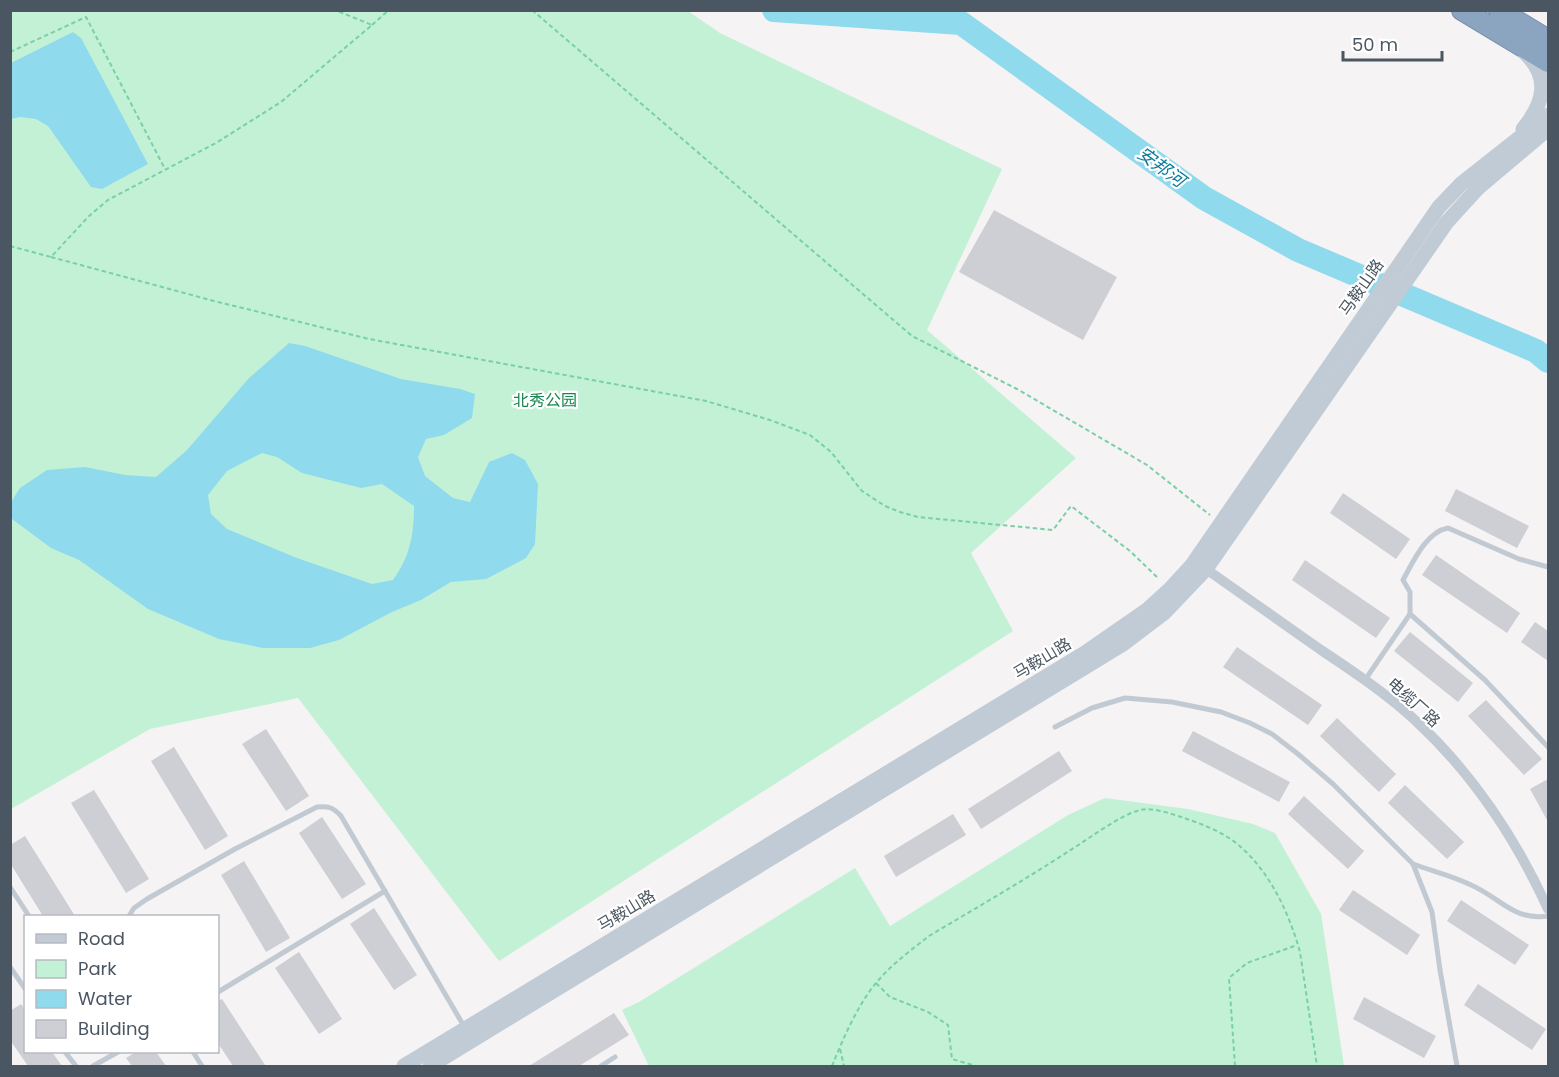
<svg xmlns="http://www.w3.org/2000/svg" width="1559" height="1077" font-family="Poppins,'Noto Sans SC',sans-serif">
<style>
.green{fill:#c3f1d5}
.water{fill:#90daee;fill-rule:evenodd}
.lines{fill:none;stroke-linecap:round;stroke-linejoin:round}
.river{stroke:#90daee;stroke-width:24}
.building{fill:#cdcfd5}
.highway-casing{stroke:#7690ad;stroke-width:22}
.path{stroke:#7ad0a6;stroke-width:2;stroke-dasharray:4.5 3;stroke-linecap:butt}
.lane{stroke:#c1cad2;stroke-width:5}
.street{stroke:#c1cad2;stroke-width:10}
.secondary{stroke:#c1cbd6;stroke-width:15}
.highway{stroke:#8ba5c1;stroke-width:20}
.labels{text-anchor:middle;stroke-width:4.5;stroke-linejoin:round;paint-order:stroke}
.street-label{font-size:16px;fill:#4a5661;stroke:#fff}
.park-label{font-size:16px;fill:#17864f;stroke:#fff}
.water-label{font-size:18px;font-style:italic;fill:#0c7c9b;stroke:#fff}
</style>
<rect width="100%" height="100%" fill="#f5f3f3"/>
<!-- green -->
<g class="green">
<polygon points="11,11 688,11 720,33 1002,169 927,330 1076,458 971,553 1013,631 499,961 298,698 150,729 11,809"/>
<polygon points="1105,798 1188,809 1253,824 1275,833 1321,914 1344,1066 649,1066 622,1010 639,1002 855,868 890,926 1068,815"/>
</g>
<!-- water -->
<g class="water">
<polygon points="73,32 81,38 148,164 102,189 91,187 48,126 36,119 20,117 11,119 11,63"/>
<path d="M289,343L305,346L401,379L460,389L475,394L472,418L444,435L426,439L418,457L425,476L453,498L470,502L489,462L512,453L525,460L538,484L535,544L526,558L486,579L451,582L421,600L392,612L339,640L310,648H263L219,639L148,609L79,560L51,548L12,519L11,502L20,488L47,470L85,467L125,475L156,477L187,450L249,378ZM262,453L277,457L302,473L361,488L382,484L414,506C414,534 410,557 393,580L372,584L297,558L227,529L211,514L208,495L227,471Z"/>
</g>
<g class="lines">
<!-- river -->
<polyline class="river" points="774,10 961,23 1204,198 1298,250 1536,351 1548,361"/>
</g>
<!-- building -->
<g class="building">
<polygon points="994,210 1117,277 1083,340 959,272"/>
<polygon points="1456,489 1529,526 1517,548 1445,511"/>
<polygon points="1343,493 1410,539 1396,559 1330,513"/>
<polygon points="1436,555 1520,613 1507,633 1422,575"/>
<polygon points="1305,560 1390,618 1376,638 1292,580"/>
<polygon points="1535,622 1548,631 1548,661 1521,642"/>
<polygon points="1410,632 1473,683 1458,702 1394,651"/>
<polygon points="1237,647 1322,705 1308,725 1223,667"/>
<polygon points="1486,700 1542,759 1524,775 1468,716"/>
<polygon points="1337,718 1396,774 1379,792 1320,736"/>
<polygon points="266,729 309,796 286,811 242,744"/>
<polygon points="1193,731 1290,782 1279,802 1182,751"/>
<polygon points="174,747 228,836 205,850 151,761"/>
<polygon points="1059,751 1072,771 981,829 968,809"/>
<polygon points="1548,779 1548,822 1530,789"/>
<polygon points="1405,785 1464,842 1447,859 1388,803"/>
<polygon points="94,790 149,879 126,893 71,803"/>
<polygon points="1304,796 1364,851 1348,869 1288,814"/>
<polygon points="953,814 966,835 896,877 884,856"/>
<polygon points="322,817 366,884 342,899 299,833"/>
<polygon points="25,836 75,916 43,916 10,863 10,845"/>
<polygon points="244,861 290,938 266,952 221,875"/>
<polygon points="1353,890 1420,935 1407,955 1339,910"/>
<polygon points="1461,900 1529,945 1515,965 1447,921"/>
<polygon points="374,908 417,975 394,990 350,924"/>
<polygon points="299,952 342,1019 319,1034 275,968"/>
<polygon points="1478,984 1546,1029 1532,1050 1464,1005"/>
<polygon points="1364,997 1436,1036 1424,1058 1353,1019"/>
<polygon points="222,999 265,1065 263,1066 233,1066 218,1043 218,1001"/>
<polygon points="21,1004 26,1011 26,1052 52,1052 62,1066 28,1066 10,1040 10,1011"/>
<polygon points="614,1013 629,1035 579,1066 529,1066"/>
<polygon points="136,1052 156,1052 166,1066 132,1066 126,1058"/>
</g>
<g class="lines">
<!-- highway casing -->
<g class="highway-casing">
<g id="highway">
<polyline points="1462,10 1548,62"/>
<polyline points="1499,10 1548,40"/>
</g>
</g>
<!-- path -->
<g class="path">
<polyline points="532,10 912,336 1017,389 1147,465 1210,515"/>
<polyline points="372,25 389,10"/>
<polyline points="10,52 86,17 165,169"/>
<polyline points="10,246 51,257 89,216 108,200 216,143 281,102 372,25 335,10"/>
<polyline points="51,257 214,301 369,339 706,401 770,420 810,435 831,452 862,491 885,506 900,512 918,517 1053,530 1071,506 1130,551 1159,579"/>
<polyline points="876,983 890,997 928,1012 948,1025 952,1059 976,1066"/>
<polyline points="840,1049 844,1066"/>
<path d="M832,1066C843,1039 857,1006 876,983C891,965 911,950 929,936C976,908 1023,881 1069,851C1087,840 1120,815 1140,810C1153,807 1172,814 1184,818C1205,825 1228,834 1244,850C1272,876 1290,916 1300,952L1317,1066"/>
<polyline points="1235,1066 1229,978 1247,963 1297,945"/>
</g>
<!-- lane -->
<g class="lane">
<path d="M1410,614V592L1403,580C1413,562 1426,532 1448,528L1519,559L1548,567"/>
<polyline points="1365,680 1410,614 1485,680 1548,747"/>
<polyline points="1055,727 1092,708 1125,698 1172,702 1221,712 1250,723 1272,734 1298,754 1333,784 1413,864 1432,912 1440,970 1457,1066"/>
<path d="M1413,864C1432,871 1453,876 1471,885C1501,898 1513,921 1548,916"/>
<polyline points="10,887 29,916"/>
<path d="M129,916L134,908L147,899L235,849L317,807C328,806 333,807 341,816L465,1028"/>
<polyline points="10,967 26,990"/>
<polyline points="218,992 385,891"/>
<polyline points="65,1052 76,1066"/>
<polyline points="193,1052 202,1066"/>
<polyline points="93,1066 118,1052"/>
<polyline points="601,1066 615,1057"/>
</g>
<!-- street -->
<path class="street" d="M1206,569C1244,596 1283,623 1321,650C1354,672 1387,694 1416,721C1473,774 1516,839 1548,909"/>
<!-- secondary -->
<g class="secondary">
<path d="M1523,129C1544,103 1551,78 1525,53"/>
<polyline points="404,1066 1085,653 1147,610 1170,589 1192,565 1439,207 1461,184 1548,115"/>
<polyline points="430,1066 1123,644 1164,613 1206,569 1447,222 1478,188 1548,129"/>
</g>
<!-- highway -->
<use href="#highway" class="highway"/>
</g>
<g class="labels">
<!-- street labels -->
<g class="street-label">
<text transform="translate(1361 287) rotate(-55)" y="6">马鞍山路</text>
<text transform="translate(1042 658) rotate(-31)" y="6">马鞍山路</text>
<text transform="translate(1414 702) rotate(42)" y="6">电缆厂路</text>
<text transform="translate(626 910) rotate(-31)" y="6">马鞍山路</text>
</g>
<!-- park labels -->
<g class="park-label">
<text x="545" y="406">北秀公园</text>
</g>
<!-- water labels -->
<g class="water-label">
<text transform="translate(1161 167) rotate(36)" y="6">安邦河</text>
</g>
</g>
<!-- border -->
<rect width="1559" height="1077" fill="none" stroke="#4a5661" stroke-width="24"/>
<!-- legend -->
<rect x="24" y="915" width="195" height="138" fill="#ffffff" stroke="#b7bbc0" stroke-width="1.5"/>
<rect x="36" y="934" width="30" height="9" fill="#c1cbd6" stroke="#b7bbc0" stroke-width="1.5"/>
<text x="78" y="945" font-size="18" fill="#4a5661">Road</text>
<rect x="36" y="960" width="30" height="18" fill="#c3f1d5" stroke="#b7bbc0" stroke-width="1.5"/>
<text x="78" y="975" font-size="18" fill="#4a5661">Park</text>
<rect x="36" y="990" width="30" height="18" fill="#90daee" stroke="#b7bbc0" stroke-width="1.5"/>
<text x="78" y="1005" font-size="18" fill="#4a5661">Water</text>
<rect x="36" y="1020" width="30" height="18" fill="#cdcfd5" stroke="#b7bbc0" stroke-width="1.5"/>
<text x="78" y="1035" font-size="18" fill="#4a5661">Building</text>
<!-- scale -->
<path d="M1343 51v9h99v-9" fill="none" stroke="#4a5661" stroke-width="3"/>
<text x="1352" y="51" font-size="18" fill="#4a5661" stroke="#ffffff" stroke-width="4.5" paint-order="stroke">50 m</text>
</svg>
